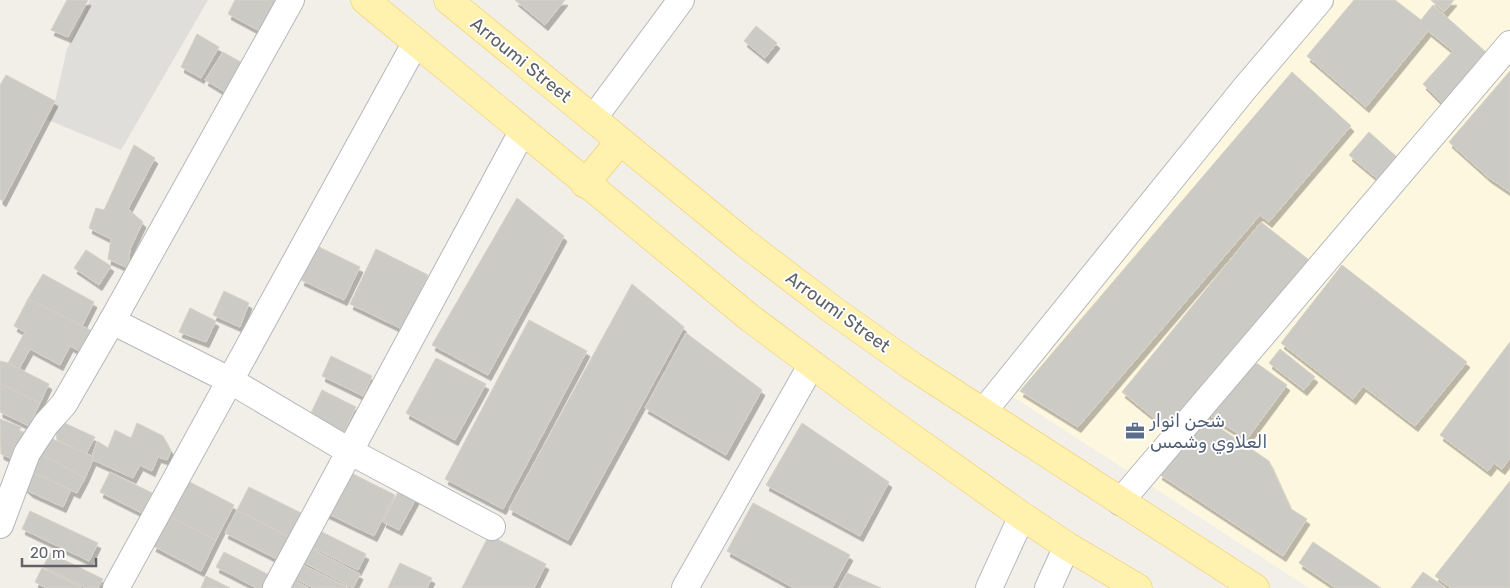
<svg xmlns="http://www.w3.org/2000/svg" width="1510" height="588" font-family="Rubik,Vazirmatn,sans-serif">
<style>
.commercial{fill:#fef7e0}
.industrial{fill:#e0deda}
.building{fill:#cccac5;stroke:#d6d1c6;filter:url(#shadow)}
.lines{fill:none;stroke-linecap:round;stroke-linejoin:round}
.minor-casing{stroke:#b5b8bc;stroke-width:28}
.major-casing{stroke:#f2c960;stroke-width:29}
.minor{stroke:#fff;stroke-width:26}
.major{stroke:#fff2af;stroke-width:28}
.labels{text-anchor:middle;stroke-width:4;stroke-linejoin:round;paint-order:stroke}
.street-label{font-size:18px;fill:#5f6368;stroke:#fff}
.service-label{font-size:18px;fill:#4e5e75;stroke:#fff;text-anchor:start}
</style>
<defs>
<filter id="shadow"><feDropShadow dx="3" dy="5.5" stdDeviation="0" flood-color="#0004"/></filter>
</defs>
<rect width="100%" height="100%" fill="#f1efe8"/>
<!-- commercial -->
<polygon class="commercial" points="1334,0 1510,0 1510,588 1309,588 1007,393"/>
<!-- industrial -->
<polygon class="industrial" points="90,0 208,0 121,150 48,120 55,101 67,49"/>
<!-- building -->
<g class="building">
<polygon points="67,0 88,0 68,37 51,30"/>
<polygon points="235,0 286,0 269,36 228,14"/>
<polygon points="515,0 565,0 545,25"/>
<polygon points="1354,0 1395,0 1421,20 1433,5 1487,53 1442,103 1423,84 1453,51 1428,31 1366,107 1307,56"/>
<polygon points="1431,0 1454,0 1444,12"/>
<polygon points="756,26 777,43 765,58 744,41"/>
<polygon points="197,34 219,47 201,78 181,67"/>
<polygon points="223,52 251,68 235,98 205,80"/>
<polygon points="1510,71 1510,192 1488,177 1449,142"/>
<polygon points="1292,72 1351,126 1269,222 1260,215 1078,427 1020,391"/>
<polygon points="6,75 55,101 3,201 0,199 0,85"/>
<polygon points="1369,132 1398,158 1379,180 1349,155"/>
<polygon points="134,145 155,158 128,209 143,222 130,249 128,268 108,259 111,239 89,228 96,208 104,210"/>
<polygon points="517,198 564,236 488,375 432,345"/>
<polygon points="1261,222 1309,260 1170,431 1122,392"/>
<polygon points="317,246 360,267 344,300 301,280"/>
<polygon points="376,249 428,275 402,329 350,304"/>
<polygon points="86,250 111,266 99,285 74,268"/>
<polygon points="1342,265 1467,362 1415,426 1363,386 1353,399 1281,343"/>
<polygon points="43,274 94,302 82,326 28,299"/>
<polygon points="632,284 684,327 568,540 509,509"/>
<polygon points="224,291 249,303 240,327 213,315"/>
<polygon points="28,299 96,333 85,354 70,346 60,365 30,349 19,369 8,363 25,332 14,326"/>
<polygon points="190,308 216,321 206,342 179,332"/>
<polygon points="529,320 587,351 503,509 445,479"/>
<polygon points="686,333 762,390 726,455 645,408"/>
<polygon points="1510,342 1510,458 1502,469 1494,463 1488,471 1440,435"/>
<polygon points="1280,349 1315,377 1304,390 1269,363"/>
<polygon points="331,356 372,376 363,396 322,376"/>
<polygon points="436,358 486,384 455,440 406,413"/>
<polygon points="0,361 8,363 49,384 40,403 0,383"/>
<polygon points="1246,363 1258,364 1287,385 1247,439 1204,412"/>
<polygon points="0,383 40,403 29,426 0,412"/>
<polygon points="322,390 356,407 343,433 309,417"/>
<polygon points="1199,414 1269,461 1291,509 1307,519 1283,556 1159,474"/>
<polygon points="0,419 21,427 19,431 35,436 29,449 16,443 10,458 1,454"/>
<polygon points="60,421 95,437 86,454 57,440 56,432"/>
<polygon points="137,423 163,436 171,451 167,460 158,457 152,471 140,465 133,478 93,460 92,456 97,441 108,448 115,430 131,438"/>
<polygon points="802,423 889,482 860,536 766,485"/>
<polygon points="50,438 92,456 93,460 85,478 37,453"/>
<polygon points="41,454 85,478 77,493 26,469 33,455 39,461"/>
<polygon points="24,468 71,490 63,507 30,492 18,481"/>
<polygon points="341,468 395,495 374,536 320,510"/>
<polygon points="110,472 152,493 142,513 100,492"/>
<polygon points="186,480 234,505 216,540 168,516"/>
<polygon points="1510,481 1510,588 1451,588 1435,576"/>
<polygon points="402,484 419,493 399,530 383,522"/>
<polygon points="249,487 303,514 291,538 237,510"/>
<polygon points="753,503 850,555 832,588 794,588 727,551"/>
<polygon points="237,510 291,538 279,560 225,533"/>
<polygon points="30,511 98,543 89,561 22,529"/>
<polygon points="168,516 216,540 201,571 153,546"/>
<polygon points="314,528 366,554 358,570 306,544"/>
<polygon points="489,535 546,564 534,588 462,588"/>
<polygon points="1313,542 1381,588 1336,588 1299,563"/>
<polygon points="308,547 360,574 353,588 301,561"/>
<polygon points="224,552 275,578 270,588 257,588 216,567"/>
<polygon points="50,553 103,579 98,588 86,588 43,567"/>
<polygon points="299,563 349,588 314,588 292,577"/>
<polygon points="400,563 432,578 427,588 388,588"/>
<polygon points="42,568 82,588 47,588 35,582"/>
<polygon points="1423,572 1446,588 1411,588"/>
<polygon points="847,573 881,588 839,588"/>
<polygon points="206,576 230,588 201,588"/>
<polygon points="287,577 309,588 282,588"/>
</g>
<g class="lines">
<!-- minor casing -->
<g class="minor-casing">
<g id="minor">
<polyline points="593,119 681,0"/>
<polyline points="112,321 231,381 349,451 492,527"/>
<polyline points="983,412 1245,88 1320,0"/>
<polyline points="1120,502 1510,44"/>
<polyline points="0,525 27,453 46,424 64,404 112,321 291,0"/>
<polyline points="116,588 416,42"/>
<polyline points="276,588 523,130"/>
<polyline points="685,588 812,364"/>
<polyline points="989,588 1022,516"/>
<polyline points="1048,588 1067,546"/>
</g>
</g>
<!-- major casing -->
<g class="major-casing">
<g id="major">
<polyline points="365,0 750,318 876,412 1022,516 1067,546 1138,588"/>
<polyline points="448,0 745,243 833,310 912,366 1255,588"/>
<polyline points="585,184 620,141"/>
</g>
</g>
<!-- minor -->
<use href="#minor" class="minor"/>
<!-- major -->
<use href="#major" class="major"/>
</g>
<!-- icons -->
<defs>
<g id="office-bare" transform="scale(1.5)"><path d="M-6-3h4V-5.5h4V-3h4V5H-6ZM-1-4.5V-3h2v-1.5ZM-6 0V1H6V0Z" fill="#5c6f8a" stroke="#fff" stroke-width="2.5" paint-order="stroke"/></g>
</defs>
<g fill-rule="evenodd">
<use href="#office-bare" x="1135" y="431"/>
</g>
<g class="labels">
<!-- street labels -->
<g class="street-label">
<text transform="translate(521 60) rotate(39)" y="6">Arroumi Street</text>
<text transform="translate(838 312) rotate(36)" y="6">Arroumi Street</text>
</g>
<!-- service labels -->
<g class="service-label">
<text x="1150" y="427">شحن انوار<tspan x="1150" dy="21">العلاوي وشمس</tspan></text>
</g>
</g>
<!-- scale -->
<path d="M22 558v8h74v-8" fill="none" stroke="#5f6368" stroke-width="2.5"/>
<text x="30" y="558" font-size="15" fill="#5f6368" stroke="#ffffff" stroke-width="4" paint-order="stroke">20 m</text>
</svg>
